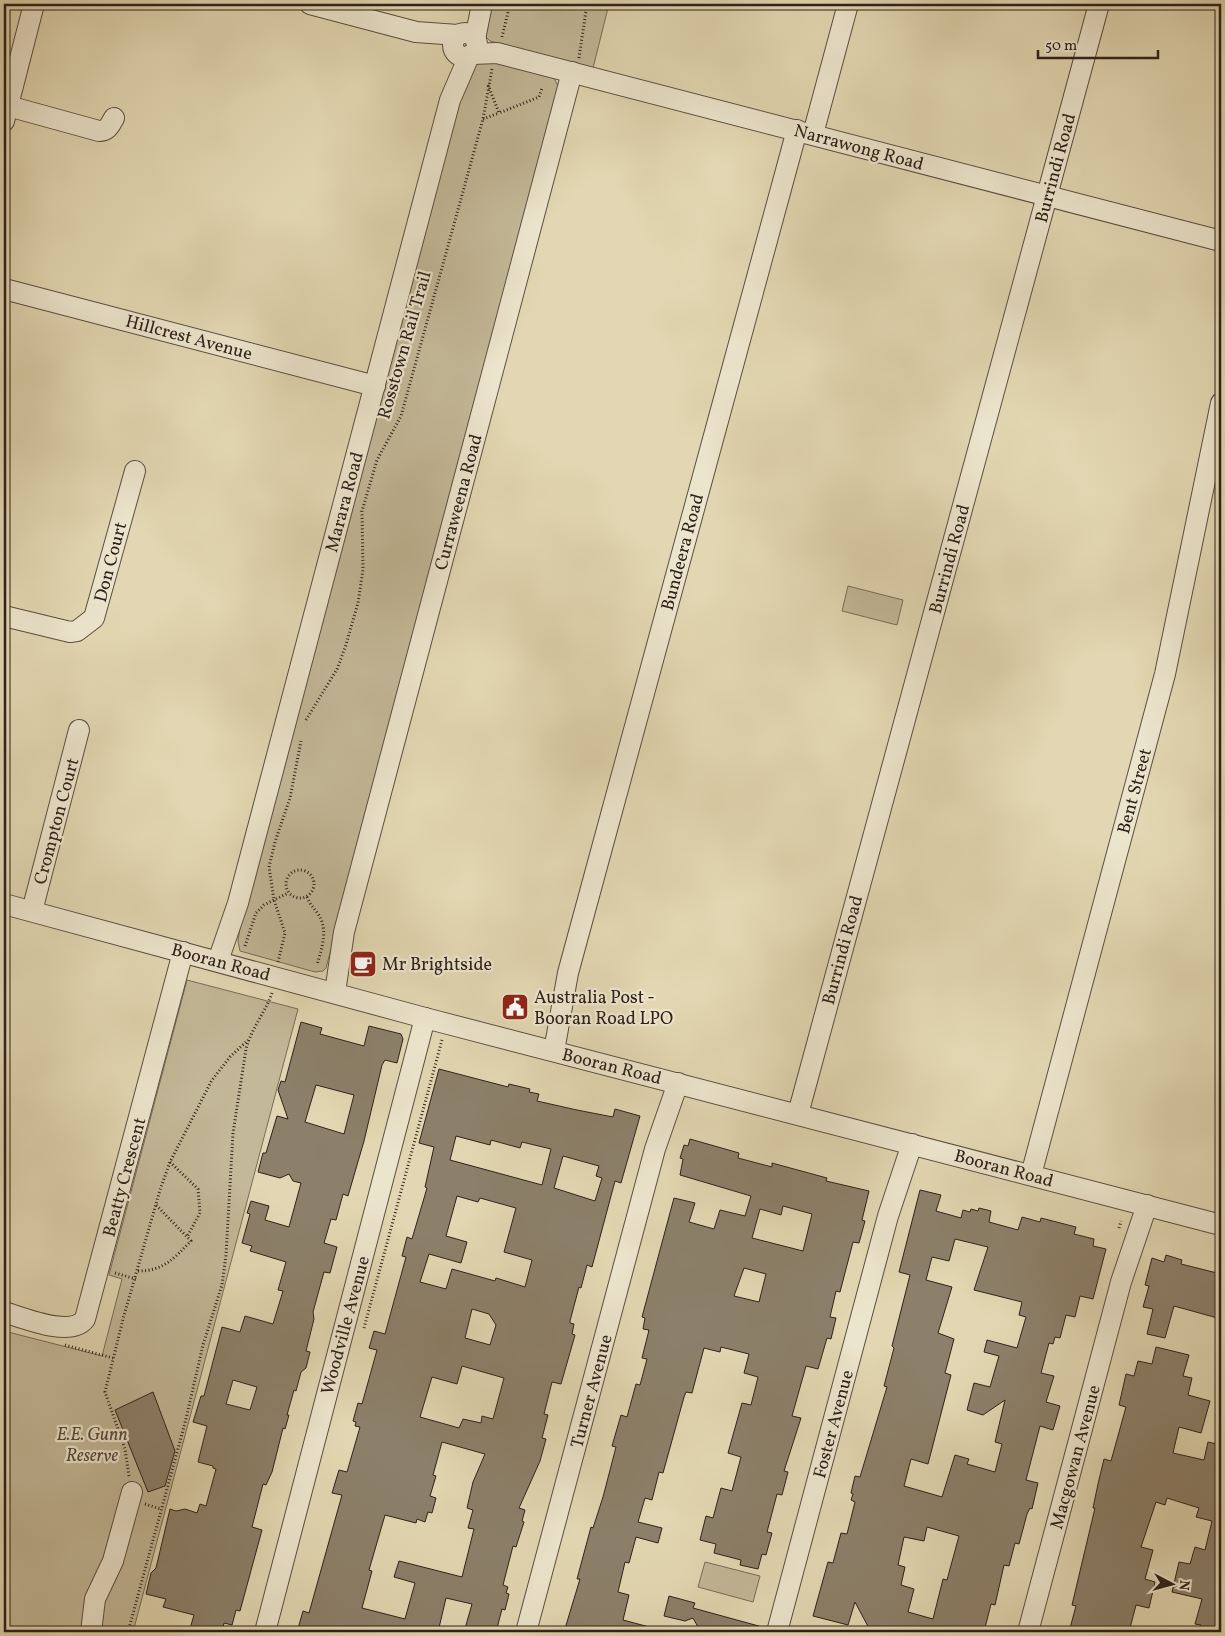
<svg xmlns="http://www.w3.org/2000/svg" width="1225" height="1636" font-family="Vollkorn,serif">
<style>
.green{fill:#c3b898;stroke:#786c5a}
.building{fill:#8c806a;stroke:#2e211b;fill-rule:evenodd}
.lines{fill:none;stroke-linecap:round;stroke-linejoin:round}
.minor-casing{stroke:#5b4e41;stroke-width:22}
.path{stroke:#2e211b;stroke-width:3;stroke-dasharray:1 2.5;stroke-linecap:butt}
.minor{stroke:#ece5cd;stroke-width:20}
.labels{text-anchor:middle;stroke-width:4.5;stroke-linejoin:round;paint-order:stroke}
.street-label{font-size:18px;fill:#2e211b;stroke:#ece5cd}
.poi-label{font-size:18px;fill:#2e211b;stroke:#ece5cd;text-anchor:start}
.park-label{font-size:18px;font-style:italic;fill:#53473a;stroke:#ece5cd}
</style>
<rect width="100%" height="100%" fill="#e2d7b2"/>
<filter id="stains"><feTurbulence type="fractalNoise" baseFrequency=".004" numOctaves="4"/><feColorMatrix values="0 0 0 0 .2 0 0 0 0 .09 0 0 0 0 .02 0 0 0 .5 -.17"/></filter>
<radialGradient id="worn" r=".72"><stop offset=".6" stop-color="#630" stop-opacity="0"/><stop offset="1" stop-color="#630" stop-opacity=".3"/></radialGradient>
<!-- green -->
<g class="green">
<polygon points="489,4 609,4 593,68 490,41 483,34"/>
<polygon points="481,61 499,63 554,78 559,88 326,968 323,971 315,972 240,951 238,941 240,928 463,82 467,69"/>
<polygon points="848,586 903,600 897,625 842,611"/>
<polygon points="187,980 298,1009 133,1632 4,1632 4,1331 102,1356 122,1279 109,1275"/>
<polygon points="705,1562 760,1576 753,1602 698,1587"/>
</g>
<!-- building -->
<g class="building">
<path d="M301,1022L322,1028L320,1034L364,1046L369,1026L401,1034L403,1039L397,1063L385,1060L382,1065L364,1141L348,1196L343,1194L336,1220L331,1219L324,1243L337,1247L330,1273L324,1272L313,1312L314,1319L306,1351L310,1352L306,1368L301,1372L296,1391L294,1390L287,1415H289L285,1429L283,1428L272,1472L266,1485L263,1484L252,1527L262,1530L240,1611L236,1610L232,1625L224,1623L222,1632H189L194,1615L163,1607L166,1599L146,1594L151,1573L156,1568L170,1509L176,1511L185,1509L197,1513L200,1504L206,1506L216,1469L213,1468V1466L198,1462L207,1426L193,1422L201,1396H204L222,1327L240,1332L245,1316L273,1324L283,1291L278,1290L286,1262L250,1251L252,1246L242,1243L250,1214L247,1213L251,1201L269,1206L265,1220L289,1227L301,1183L293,1181L289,1174L280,1178L258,1172L263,1153H266L277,1116L288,1119L278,1090L281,1081L285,1082ZM316,1085L354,1095L344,1134L305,1122ZM233,1380L257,1387L250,1410L226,1404Z"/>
<path d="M439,1069L508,1087L509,1084L530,1089L529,1092L539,1094L537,1101L577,1110L613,1117L615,1109L640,1116L621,1183L615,1181L592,1267L587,1265L581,1288L579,1287L570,1321V1323L574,1324L572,1334L575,1335L561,1384L552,1382L544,1414L548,1415L542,1438L546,1439L540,1461L519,1508L525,1510L522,1521L524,1522L516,1547L513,1546L503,1585L508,1587L506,1593L509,1594L505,1610L502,1609L496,1632H464L472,1604L446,1598L438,1632H297L303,1611L309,1613L342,1495L332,1493L339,1470L347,1472L360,1427L355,1426L356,1422L353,1421L358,1403L362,1404L377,1350L369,1348L374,1331L385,1334L406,1257L402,1256L407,1237L412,1239L427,1188L425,1187L434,1147L419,1143ZM456,1136L490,1145L491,1140L520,1148L522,1142L551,1149L542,1185L450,1160ZM563,1156L599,1166L596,1176L602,1178L595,1201L554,1188ZM457,1196L478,1202L480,1198L516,1208L504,1252L532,1260L525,1287L496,1278L495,1281L452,1269L446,1289L420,1282L429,1254L461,1263L467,1242L446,1236ZM472,1309L489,1314L496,1325L490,1345L465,1338ZM462,1366L504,1378L493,1419L482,1416L481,1423L463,1419L459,1428L420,1417L432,1377L457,1384ZM442,1442L485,1454L473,1482L467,1508L473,1510L468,1528L474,1529L462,1577L399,1561L394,1577L415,1583L405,1619L362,1608L372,1571L369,1570L385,1515L416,1523L417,1519L425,1522L428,1512L432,1513L436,1498L430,1496L436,1476L433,1475Z"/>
<path d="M690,1139L739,1153L738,1158L772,1167V1163L827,1178L826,1181L869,1191L862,1220L865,1221L859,1243L853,1242L840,1292L836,1291L830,1317L836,1318L831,1339L827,1338L818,1369L806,1366L792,1416L801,1418L784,1471L788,1472L782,1495L777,1494L767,1532L772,1533L766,1555L762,1554L758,1569L740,1565L741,1560L714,1553L716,1544L700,1540L706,1516L713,1518L721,1488L732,1491L741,1457L728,1453L742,1403L751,1405L758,1377L744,1373L749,1354L721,1347L720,1352L704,1348L692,1393L686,1392L684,1397L663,1473L659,1472L652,1500L645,1498L638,1522L662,1528L658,1543L636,1537L629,1563L625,1562L618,1592L629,1595L623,1620L653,1628L652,1632H564L580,1579H577L591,1527L593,1528L603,1497L616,1447L612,1446L621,1415L627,1417L636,1384L640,1385L647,1359L642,1358L649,1330L643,1329L645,1318L642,1317L674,1198L695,1203L689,1222L714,1229L720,1210L745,1216L751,1196L680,1175L683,1159L680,1158L684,1145L688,1146ZM783,1206L812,1214L803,1251L752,1238L760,1209L781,1215ZM744,1268L766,1274L759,1302L734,1296Z"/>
<path d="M920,1190L941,1195L936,1211L961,1218L963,1210L970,1212L971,1209L978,1211L979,1208L991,1211L989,1222L1018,1230L1022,1217L1040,1222L1041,1218L1076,1227L1074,1234L1094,1239L1093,1246L1106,1249L1093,1299L1080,1296L1075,1317L1066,1315L1060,1338L1055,1337L1053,1344L1049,1343L1041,1373L1054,1376L1046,1402L1060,1406L1053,1430L1040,1426L1026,1480L1038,1483L1032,1509L1030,1508L1027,1514L1019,1544L1015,1543L1009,1566L1004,1565L995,1605L991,1604L984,1632H871L855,1602L848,1625L813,1616L828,1562L833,1563L841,1533L847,1534L855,1502L851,1500L853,1494L851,1493L855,1476L860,1477L887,1387L884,1386L894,1348L892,1346L910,1275L899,1272ZM955,1239L988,1247L974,1290L1022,1302L1019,1315L1026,1317L1017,1348L987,1340L984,1352L999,1356L990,1387L974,1383L967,1410L983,1415L1005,1400L995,1442L1002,1444L995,1472L967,1464L969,1459L955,1455L942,1497L904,1486L911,1459L928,1464L951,1375L945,1373L954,1339L938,1333L952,1287L926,1280L932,1257L949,1261ZM927,1527L959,1536L947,1580L943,1579L933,1619L908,1612L914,1589L901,1585L905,1567L898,1565L904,1537L924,1541Z"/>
<polygon points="1166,1255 1182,1260 1181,1264 1221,1274 1221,1319 1174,1306 1165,1338 1147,1334 1153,1309 1143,1307 1149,1286 1145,1285 1152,1258 1164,1262"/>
<polygon points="1156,1347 1189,1355 1183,1376 1192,1378 1188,1395 1210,1401 1201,1433 1179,1427 1173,1453 1204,1460 1208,1442 1221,1445 1221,1632 1200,1632 1201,1625 1195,1624 1202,1599 1172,1592 1179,1562 1190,1564 1195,1547 1205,1550 1212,1521 1196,1517 1199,1508 1167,1498 1165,1505 1156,1502 1141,1547 1153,1550 1145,1579 1155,1582 1149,1608 1136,1605 1129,1632 1069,1632 1076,1606 1072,1605 1095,1508 1093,1508 1098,1484 1104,1459 1111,1461 1126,1407 1119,1405 1126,1374 1134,1376 1138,1361 1152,1364"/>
<polygon points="153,1392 175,1451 165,1486 148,1492 115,1410"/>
<polygon points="669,1596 695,1603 693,1608 766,1628 765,1632 719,1632 698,1627 693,1618 685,1621 664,1616"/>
</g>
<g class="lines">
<!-- minor casing -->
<g class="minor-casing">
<g id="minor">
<polyline points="310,4 416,32 458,35"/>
<circle cx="465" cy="45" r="12"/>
<polyline points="475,39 482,4"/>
<polyline points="472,54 497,53 1221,241"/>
<path d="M8,106L99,131C108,131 110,125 114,118"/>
<polyline points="4,121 34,4"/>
<polyline points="813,134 848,4"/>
<polyline points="4,289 375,386"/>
<polyline points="4,616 70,632 77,631 94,618 135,471"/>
<polyline points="4,904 425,1018 1221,1225"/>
<polyline points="32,911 79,730"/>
<polyline points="218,961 238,903 450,100 469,56"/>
<polyline points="335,992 344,932 572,72"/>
<polyline points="554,1051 568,973 797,130"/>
<polyline points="798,1114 1099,4"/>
<polyline points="1031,1175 1165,674 1221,403"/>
<path d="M4,1312C24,1318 71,1338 85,1319L183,952"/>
<polyline points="91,1632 95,1599 113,1561 132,1492"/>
<polyline points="265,1632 425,1018"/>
<polyline points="526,1632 655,1149 678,1083"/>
<polyline points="777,1632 888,1216 912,1144"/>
<polyline points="1028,1632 1121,1282 1147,1205"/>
</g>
</g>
<!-- path -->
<g class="path">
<polyline points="502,37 510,4"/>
<polyline points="579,58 587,4"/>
<polyline points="488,85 499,113 539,97 542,88"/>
<polyline points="483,119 499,113"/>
<polyline points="306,720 337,669 345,648 358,603 363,570 362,511 377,460 401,416 483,119 492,69"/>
<circle cx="300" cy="884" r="14"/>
<path d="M307,897C310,905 316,910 320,917C328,933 321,950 317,965"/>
<polyline points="245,946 256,913 264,905 288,893"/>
<polyline points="278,962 285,933 274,900 269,867 275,842 290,798 301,741"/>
<polyline points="170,1162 198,1189 200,1213 187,1237"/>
<polyline points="1119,1228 1121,1221"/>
<path d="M138,1271C164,1271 174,1258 191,1241L156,1205"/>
<polyline points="115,1273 136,1279"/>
<polyline points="364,1328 442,1040"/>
<polyline points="65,1345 113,1358"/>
<polyline points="129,1476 125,1449 105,1392 123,1319 160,1190 170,1162 212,1080 230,1057 248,1040"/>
<polyline points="145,1504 161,1509"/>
<path d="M128,1632L185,1423L203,1345L222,1285L226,1255L233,1133L246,1049C251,1029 265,1013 272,993"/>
</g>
<!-- minor -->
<use href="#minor" class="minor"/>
</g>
<!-- icons -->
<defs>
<g id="cafe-square" transform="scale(1.4375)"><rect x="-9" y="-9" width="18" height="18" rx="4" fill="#8f2418" stroke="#ece5cd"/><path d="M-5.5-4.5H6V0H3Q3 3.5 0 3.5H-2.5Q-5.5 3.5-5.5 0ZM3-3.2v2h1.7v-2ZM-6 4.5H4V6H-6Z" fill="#fff"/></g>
<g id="civic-square" transform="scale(1.4375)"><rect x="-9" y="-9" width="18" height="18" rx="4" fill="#8f2418" stroke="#ece5cd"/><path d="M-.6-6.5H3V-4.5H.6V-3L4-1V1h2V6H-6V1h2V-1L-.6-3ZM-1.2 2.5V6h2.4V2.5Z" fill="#fff"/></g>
</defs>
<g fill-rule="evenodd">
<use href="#cafe-square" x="363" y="964"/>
<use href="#civic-square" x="515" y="1007"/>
</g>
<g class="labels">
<!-- street labels -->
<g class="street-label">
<text transform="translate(859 147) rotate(15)" y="6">Narrawong Road</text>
<text transform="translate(1055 168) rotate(-75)" y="6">Burrindi Road</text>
<text transform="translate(189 337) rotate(15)" y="6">Hillcrest Avenue</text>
<text transform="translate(404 345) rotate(-74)" y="6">Rosstown Rail Trail</text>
<text transform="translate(344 502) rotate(-75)" y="6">Marara Road</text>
<text transform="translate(458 502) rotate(-75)" y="6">Curraweena Road</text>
<text transform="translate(682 552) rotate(-75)" y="6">Bundeera Road</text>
<text transform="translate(949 559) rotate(-75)" y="6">Burrindi Road</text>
<text transform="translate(110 562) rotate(-75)" y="6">Don Court</text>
<text transform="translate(1134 791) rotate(-75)" y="6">Bent Street</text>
<text transform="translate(56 821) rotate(-75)" y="6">Crompton Court</text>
<text transform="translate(842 950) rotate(-75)" y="6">Burrindi Road</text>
<text transform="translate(221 962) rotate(15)" y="6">Booran Road</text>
<text transform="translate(612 1066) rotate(14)" y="6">Booran Road</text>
<text transform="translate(1004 1168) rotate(15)" y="6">Booran Road</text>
<text transform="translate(124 1177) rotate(-75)" y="6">Beatty Crescent</text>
<text transform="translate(345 1325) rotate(-75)" y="6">Woodville Avenue</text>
<text transform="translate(591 1391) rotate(-75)" y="6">Turner Avenue</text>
<text transform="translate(833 1424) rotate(-75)" y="6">Foster Avenue</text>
<text transform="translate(1075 1457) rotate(-75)" y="6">Macgowan Avenue</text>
</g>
<!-- poi labels -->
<g class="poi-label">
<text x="382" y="970">Mr Brightside</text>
<text x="534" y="1003">Australia Post -<tspan x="534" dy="21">Booran Road LPO</tspan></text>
</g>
<!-- park labels -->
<g class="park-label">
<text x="92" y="1440">E.E. Gunn<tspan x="92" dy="21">Reserve</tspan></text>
</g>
</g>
<!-- margin -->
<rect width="1225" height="1636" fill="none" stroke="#e2d7b2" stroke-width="20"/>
<rect x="5" y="5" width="1215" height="1626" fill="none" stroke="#2e211b" stroke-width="2.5"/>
<rect x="10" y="10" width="1205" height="1616" fill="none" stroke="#2e211b"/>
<!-- north arrow -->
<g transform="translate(1172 1584) rotate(96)" stroke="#ece5cd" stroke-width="4" paint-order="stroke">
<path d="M0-4L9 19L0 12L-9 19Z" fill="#2e211b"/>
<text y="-8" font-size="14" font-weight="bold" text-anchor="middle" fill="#2e211b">N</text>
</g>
<!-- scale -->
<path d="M1038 50v8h120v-8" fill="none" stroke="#2e211b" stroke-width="2.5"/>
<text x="1045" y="50" font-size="15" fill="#2e211b" stroke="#ece5cd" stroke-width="4" paint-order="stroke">50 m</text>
<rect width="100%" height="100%" filter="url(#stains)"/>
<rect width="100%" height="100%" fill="url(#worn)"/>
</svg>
